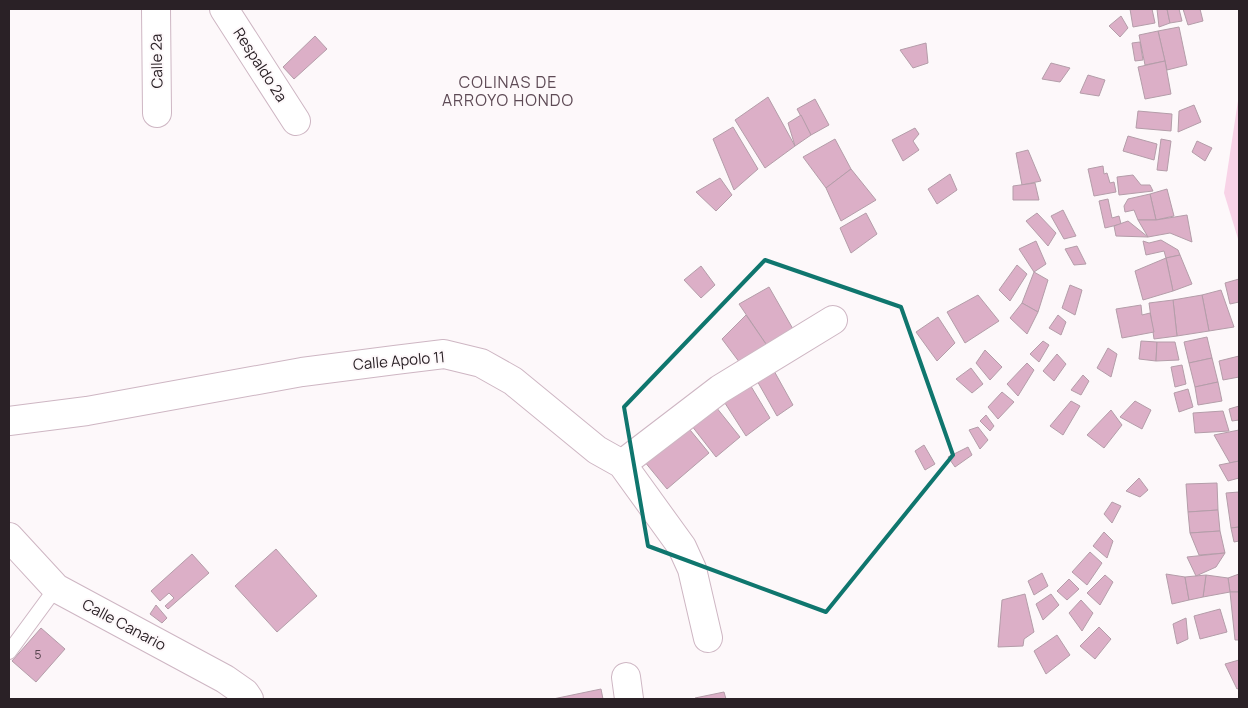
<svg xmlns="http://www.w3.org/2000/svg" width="1248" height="708" font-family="Manrope,sans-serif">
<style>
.green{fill:#f8d3e7}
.building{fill:#dcafc7;stroke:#b49da9}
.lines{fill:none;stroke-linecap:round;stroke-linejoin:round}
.lane-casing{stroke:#ceb6c3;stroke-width:16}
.street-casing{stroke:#ceb6c3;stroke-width:30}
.lane{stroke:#fff;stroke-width:14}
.street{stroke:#fff;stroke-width:28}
.marked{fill:none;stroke:#0f766e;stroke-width:4;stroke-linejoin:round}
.labels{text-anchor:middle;stroke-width:4;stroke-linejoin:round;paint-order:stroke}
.number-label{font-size:12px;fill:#56444e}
.street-label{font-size:15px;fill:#2a2126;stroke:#fdf8fa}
.neighbourhood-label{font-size:16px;letter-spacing:1px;fill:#5e4a55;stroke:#fdf8fa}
</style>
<rect width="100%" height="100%" fill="#fdf8fa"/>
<!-- green -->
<polygon class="green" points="1239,94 1239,242 1224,193"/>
<!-- building -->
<g class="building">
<polygon points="1130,9 1152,9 1155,23 1133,27"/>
<polygon points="1157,9 1167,9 1170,23 1159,27"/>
<polygon points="1167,9 1179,9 1182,21 1170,23"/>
<polygon points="1183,9 1200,9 1203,21 1188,25"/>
<polygon points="1121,16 1128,28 1120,37 1109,26"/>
<polygon points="1179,27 1187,65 1167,70 1158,31"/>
<polygon points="1158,31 1165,61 1145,65 1139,35"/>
<polygon points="315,36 327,49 294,79 283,67"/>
<polygon points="1140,42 1143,60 1135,61 1132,43"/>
<polygon points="926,43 928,63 913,68 900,50"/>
<polygon points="1165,61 1171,94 1145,99 1138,67"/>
<polygon points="1051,63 1070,68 1060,82 1042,79"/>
<polygon points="1088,75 1105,80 1099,96 1080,93"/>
<polygon points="768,97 795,146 765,168 735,120"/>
<polygon points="815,99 829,125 811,135 797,109"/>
<polygon points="1194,105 1201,122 1178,132 1179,111"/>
<polygon points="1138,111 1172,114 1171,131 1136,128"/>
<polygon points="801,115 811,135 795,146 788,123"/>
<polygon points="733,127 758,169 734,190 713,139"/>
<polygon points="915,128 919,134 913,141 919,150 903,161 892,140"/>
<polygon points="1128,136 1157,144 1154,160 1123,151"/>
<polygon points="835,139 851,169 826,188 803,157"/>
<polygon points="1161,139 1171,141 1167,171 1157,170"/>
<polygon points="1197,141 1212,148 1205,161 1192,152"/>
<polygon points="1028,150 1041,181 1022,185 1016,153"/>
<polygon points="1103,166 1104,174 1107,173 1110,183 1114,182 1116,192 1094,196 1088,169"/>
<polygon points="851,169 876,200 841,221 826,188"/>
<polygon points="950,174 957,190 937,204 928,189"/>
<polygon points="1133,175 1141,185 1150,185 1153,191 1119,195 1117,177"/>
<polygon points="720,178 732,195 716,211 696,192"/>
<polygon points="1035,183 1039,200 1013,200 1013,186"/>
<polygon points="1167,189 1174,216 1156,220 1150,194"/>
<polygon points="1150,194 1156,220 1138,220 1134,210 1125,212 1124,206 1128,199"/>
<polygon points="1108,199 1112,218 1119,216 1121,224 1105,228 1099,201"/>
<polygon points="1063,210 1076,236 1064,239 1051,216"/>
<polygon points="866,213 877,234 851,253 840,228"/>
<polygon points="1037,213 1056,233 1048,246 1026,221"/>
<polygon points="1187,215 1192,242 1170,233 1148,237 1138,220 1156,220"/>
<polygon points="1128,221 1148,237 1116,236 1114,226"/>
<polygon points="1161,240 1178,250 1180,255 1166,258 1164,251 1146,255 1143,241 1149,243"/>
<polygon points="1036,241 1046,264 1034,272 1019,249"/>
<polygon points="1077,246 1086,264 1074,265 1065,249"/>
<polygon points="1180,255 1192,284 1173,291 1166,258"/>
<polygon points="1166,258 1173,291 1143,300 1135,271"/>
<polygon points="1017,265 1027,274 1010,301 999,290"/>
<polygon points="701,266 715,285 701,298 684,280"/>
<polygon points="1034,272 1048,280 1038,312 1022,303"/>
<polygon points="1239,279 1239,302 1230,304 1225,283"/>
<polygon points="1070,285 1082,290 1075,315 1062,308"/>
<polygon points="769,287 793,329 768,347 739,304"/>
<polygon points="1221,290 1234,327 1209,331 1202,295"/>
<polygon points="978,295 999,321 965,343 947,312"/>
<polygon points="1202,295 1209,331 1177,336 1173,300"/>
<polygon points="1173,300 1177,336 1154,339 1149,303"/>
<polygon points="1022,303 1038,312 1027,334 1010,318"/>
<polygon points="1141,305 1142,315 1150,313 1154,332 1122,338 1116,309"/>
<polygon points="746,315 768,347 743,367 722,339"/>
<polygon points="1058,315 1066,322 1061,335 1049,328"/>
<polygon points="938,317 955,343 937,361 916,332"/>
<polygon points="1207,337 1212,358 1189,363 1184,342"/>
<polygon points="1043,341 1049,345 1039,362 1030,354"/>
<polygon points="1141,341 1157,342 1156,361 1139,359"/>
<polygon points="1157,342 1175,342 1179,360 1156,361"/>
<polygon points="1108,348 1117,354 1111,377 1097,368"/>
<polygon points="985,350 1002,367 990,380 976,363"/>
<polygon points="1057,354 1066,364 1054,381 1043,371"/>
<polygon points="1239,356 1239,377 1223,380 1219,361"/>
<polygon points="1212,358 1218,382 1195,387 1189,363"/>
<polygon points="1027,363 1034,370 1018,396 1007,384"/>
<polygon points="1182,365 1186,384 1175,387 1171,367"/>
<polygon points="971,368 983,384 972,393 956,379"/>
<polygon points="773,369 793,405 777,416 756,379"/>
<polygon points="1083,375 1089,381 1081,395 1071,390"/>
<polygon points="1218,382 1222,401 1198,405 1195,387"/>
<polygon points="749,383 770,418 746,436 723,400"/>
<polygon points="1188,389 1193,407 1179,412 1174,393"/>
<polygon points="1002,392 1014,402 998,419 988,407"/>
<polygon points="1071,401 1080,406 1063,435 1050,426"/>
<polygon points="1135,401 1151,410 1142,429 1120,417"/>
<polygon points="712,402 740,437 716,457 688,421"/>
<polygon points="1239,406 1239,420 1232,421 1229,409"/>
<polygon points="1111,410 1122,425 1104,448 1087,435"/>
<polygon points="1223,411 1229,431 1195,433 1193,413"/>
<polygon points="986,415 994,426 990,431 980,421"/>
<polygon points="686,425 709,453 667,489 644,461"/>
<polygon points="978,427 988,440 980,449 969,430"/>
<polygon points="1239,430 1239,461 1230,463 1214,435"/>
<polygon points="924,445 935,464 925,470 915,451"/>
<polygon points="968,447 972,455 955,467 948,457"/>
<polygon points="1239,461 1239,478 1228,481 1219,465"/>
<polygon points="1139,478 1148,490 1140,497 1126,491"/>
<polygon points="1217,483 1218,510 1188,512 1186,484"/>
<polygon points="1239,492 1239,527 1231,528 1226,493"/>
<polygon points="1112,502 1121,506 1112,523 1104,514"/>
<polygon points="1218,510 1220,531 1190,533 1188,512"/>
<polygon points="1239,527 1239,541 1234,542 1231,528"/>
<polygon points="1220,531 1225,553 1199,555 1190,533"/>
<polygon points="1104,532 1113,541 1107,558 1093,546"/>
<polygon points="276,549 317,596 277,632 235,586"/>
<polygon points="1090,552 1102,563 1087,585 1072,572"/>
<polygon points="1225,553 1216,567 1196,576 1187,557"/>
<polygon points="192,554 209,573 168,609 165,606 174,598 169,593 160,601 151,591"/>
<polygon points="1042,573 1048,586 1034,595 1028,581"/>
<polygon points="1166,574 1185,577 1189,600 1172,604"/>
<polygon points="1239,574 1239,592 1230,592 1228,578"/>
<polygon points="1105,575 1113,582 1100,605 1087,593"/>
<polygon points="1206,575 1228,578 1230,592 1203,597"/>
<polygon points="1206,575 1203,597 1189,600 1185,577"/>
<polygon points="1069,579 1079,589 1067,600 1057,591"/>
<polygon points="1230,592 1239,592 1239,640 1235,640"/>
<polygon points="1025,594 1034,632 1024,639 1023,646 998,647 1002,600"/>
<polygon points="1051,594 1059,605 1043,620 1036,604"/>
<polygon points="1081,600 1093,613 1082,631 1069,613"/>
<polygon points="156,605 167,618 162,623 150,614"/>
<polygon points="1220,609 1227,632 1200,639 1194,616"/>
<polygon points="1186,618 1188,639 1177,644 1173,624"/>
<polygon points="1099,627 1111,639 1095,659 1080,646"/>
<polygon points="41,628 65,649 36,682 12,661"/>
<polygon points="1057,635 1070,655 1046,674 1034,651"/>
<polygon points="1239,660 1239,688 1237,689 1225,664"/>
<polygon points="601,689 603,699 553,699"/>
<polygon points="724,692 726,699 695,699 695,698"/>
</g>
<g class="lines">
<!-- lane casing -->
<g class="lane-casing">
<polyline id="lane" points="9,652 56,588"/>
</g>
<!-- street casing -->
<g class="street-casing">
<g id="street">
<polyline points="156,9 157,113"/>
<polyline points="224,9 296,121"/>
<polyline points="9,421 87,411 302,372 395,360 444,354 481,363 513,381 597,450 622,464 682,547 692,569 708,638"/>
<polyline points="622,464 720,389 833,320"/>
<polyline points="9,537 56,588 225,679 245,693 249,699"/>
<polyline points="626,677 629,699"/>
</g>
</g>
<!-- lane -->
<use href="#lane" class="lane"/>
<!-- street -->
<use href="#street" class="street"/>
</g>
<!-- marked area -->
<path class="marked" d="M765,260L901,307L953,455L826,612L648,546L624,407Z"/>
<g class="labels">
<!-- number labels -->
<g class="number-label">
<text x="38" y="659">5</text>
</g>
<!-- street labels -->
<g class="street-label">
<text transform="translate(157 61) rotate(-91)" y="5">Calle 2a</text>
<text transform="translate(260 65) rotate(57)" y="5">Respaldo 2a</text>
<text transform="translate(399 361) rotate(-5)" y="5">Calle Apolo 11</text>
<text transform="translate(124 625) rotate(28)" y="5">Calle Canario</text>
</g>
<!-- neighbourhood labels -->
<g class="neighbourhood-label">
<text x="508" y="88">COLINAS DE<tspan x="508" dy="18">ARROYO HONDO</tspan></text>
</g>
</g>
<!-- border -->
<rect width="1248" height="708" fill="none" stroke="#2a2126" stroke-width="20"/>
</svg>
